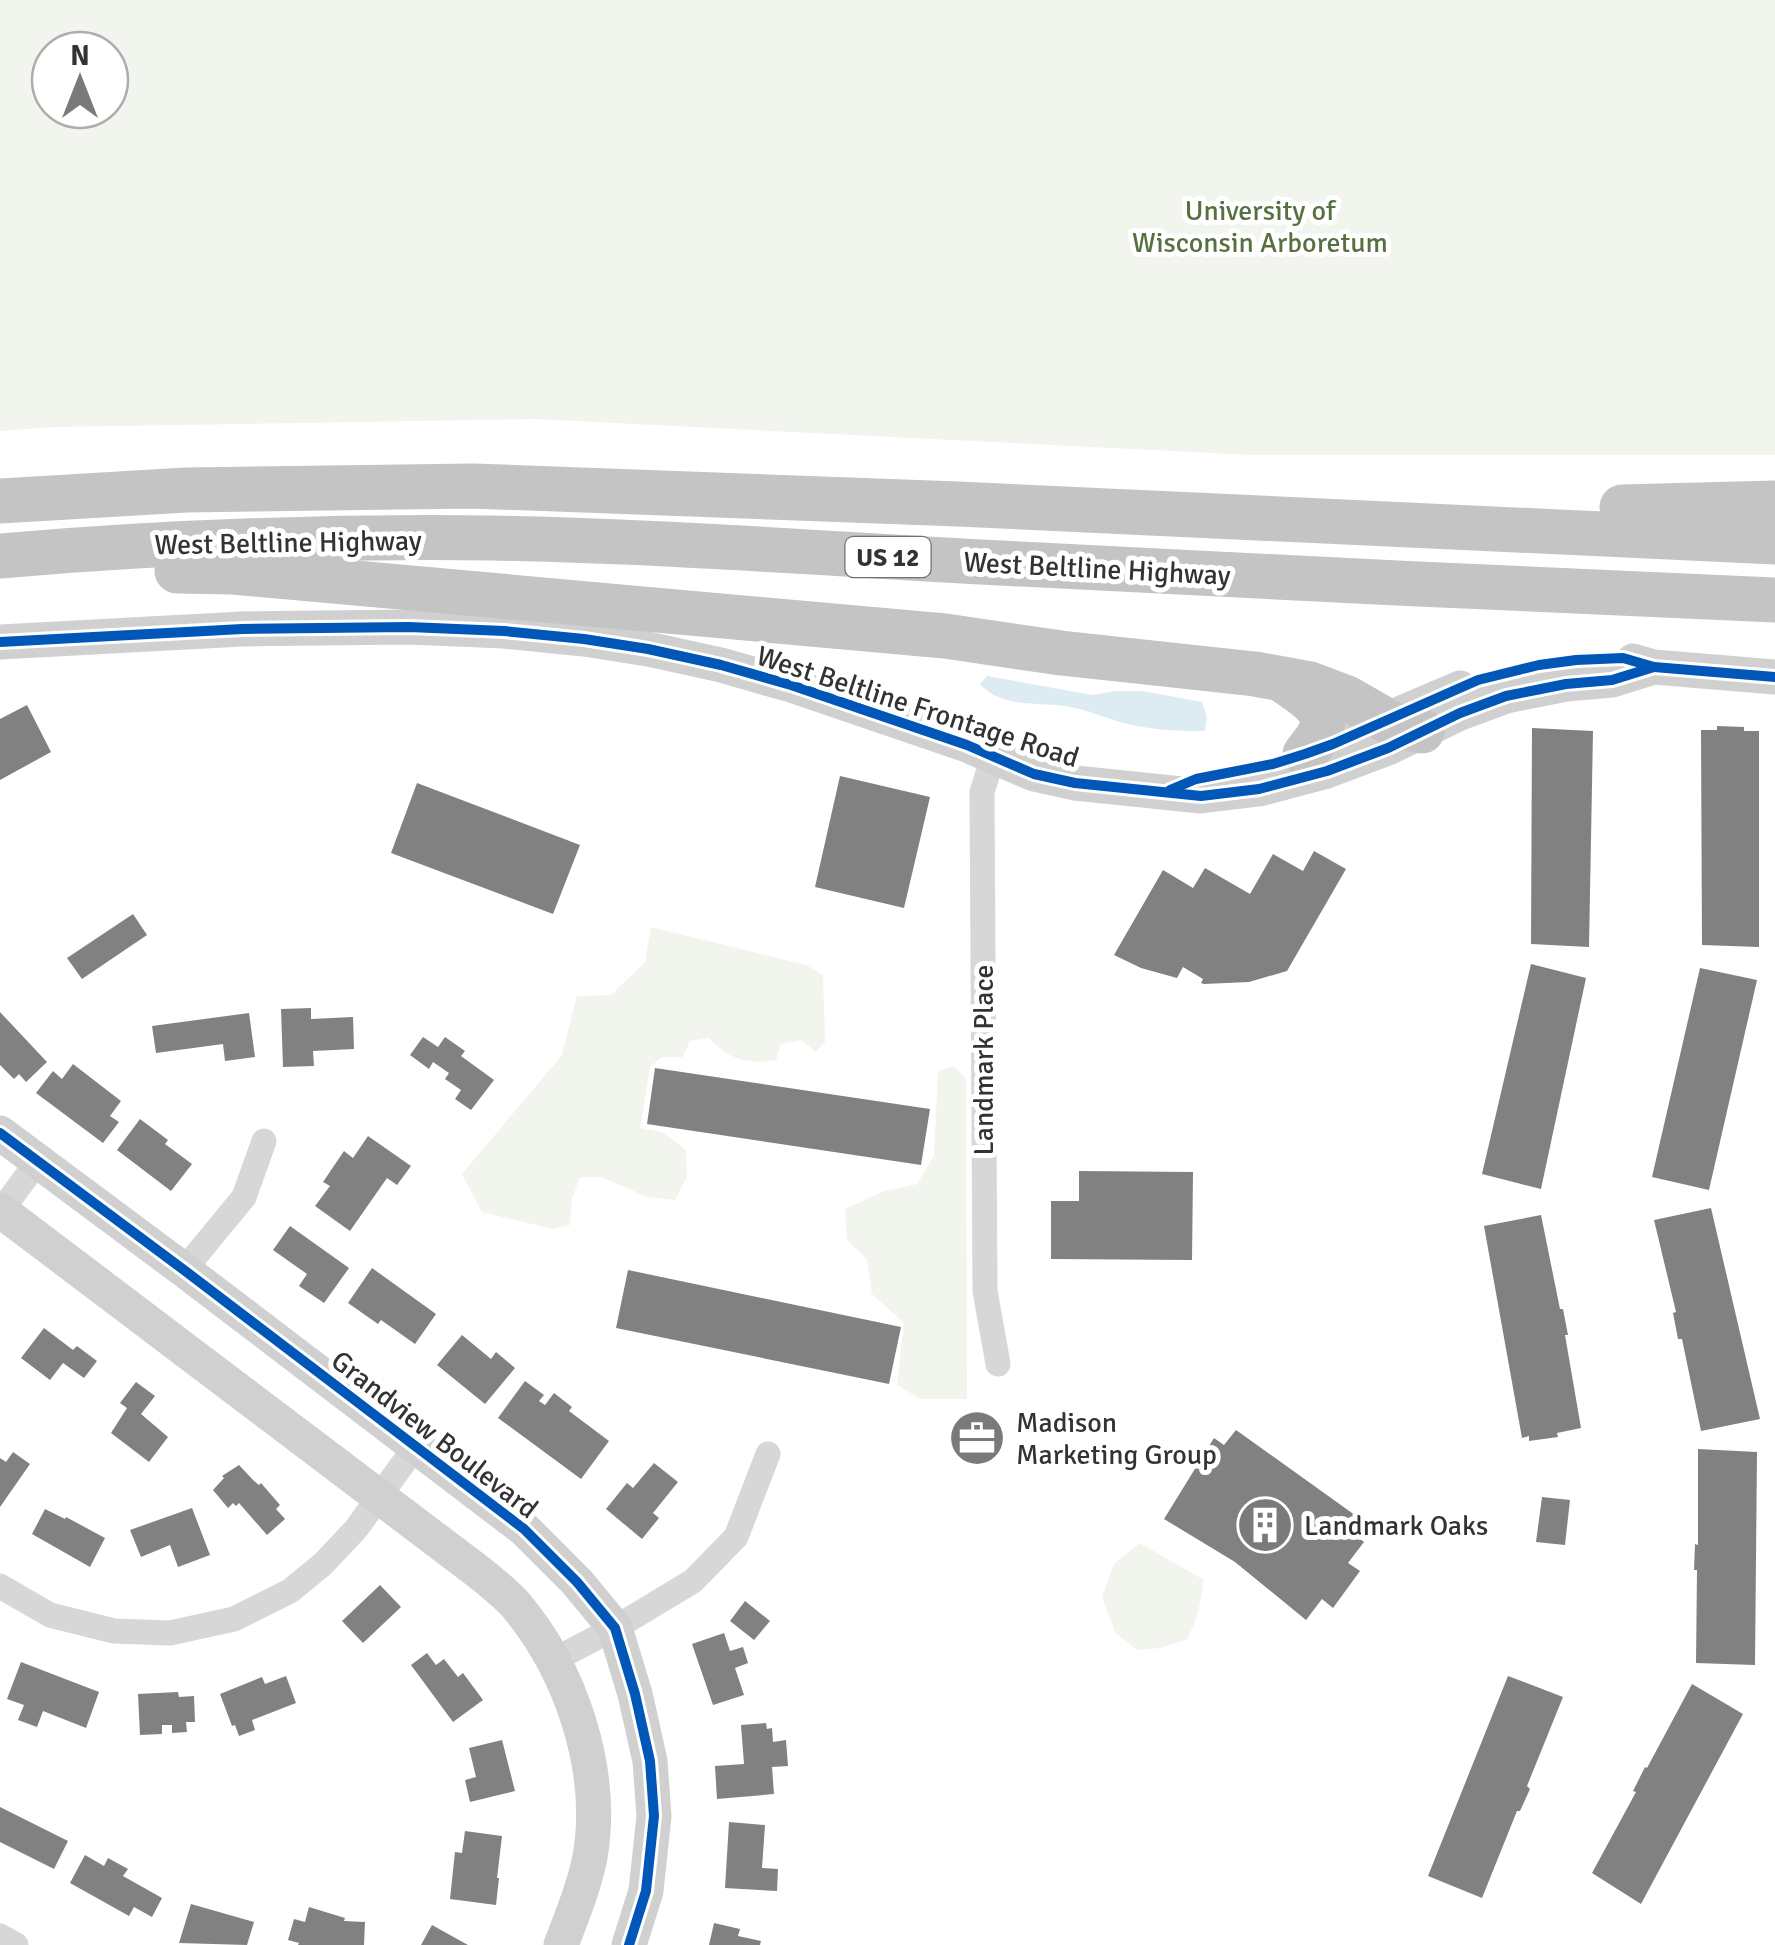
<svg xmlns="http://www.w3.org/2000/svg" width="1775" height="1945" font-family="Signika,sans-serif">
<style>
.green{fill:#f1f5ed;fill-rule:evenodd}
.water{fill:#ddebf3}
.building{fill:#818181}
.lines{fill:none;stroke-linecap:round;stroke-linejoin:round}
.street{stroke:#d7d7d7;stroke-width:25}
.secondary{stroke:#d0d0d0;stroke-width:35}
.highway{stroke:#c4c4c4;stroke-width:45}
.cycleway-casing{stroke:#fff;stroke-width:16}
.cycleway{stroke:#0057b8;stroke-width:10}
.labels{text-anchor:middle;stroke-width:10;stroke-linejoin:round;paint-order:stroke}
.shield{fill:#fff;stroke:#707070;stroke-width:2.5}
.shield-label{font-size:25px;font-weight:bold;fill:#333}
.park-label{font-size:28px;fill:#56703f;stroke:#fff}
.street-label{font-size:28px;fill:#333;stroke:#fff}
.poi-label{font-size:28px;fill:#333;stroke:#fff;text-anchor:start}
</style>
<rect width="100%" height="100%" fill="#fff"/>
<!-- green -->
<g class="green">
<path d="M0,0H1775V455H1252L535,419L55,427L0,431ZM50,50H110V110H50Z"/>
<path d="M651,927L806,965L823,975L825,1042L816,1052L801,1040L781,1044L776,1060C747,1065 728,1059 709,1038L690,1041L683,1057H662L650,1067L640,1128L662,1132L686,1150L687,1177L675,1200L647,1197L602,1177H580L572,1199L570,1225L553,1229L482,1212L462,1174L562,1055L577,996L611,995L645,962Z"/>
<polygon points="953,1066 966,1078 967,1399 921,1399 897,1385 904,1323 872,1294 867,1259 847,1240 845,1209 882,1192 917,1184 934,1156 938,1071"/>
<polygon points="1140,1543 1204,1580 1198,1612 1188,1639 1160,1648 1137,1650 1115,1632 1102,1597 1114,1564"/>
</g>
<!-- water -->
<path class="water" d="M987,676L1092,695L1116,691H1142L1202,702L1207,717L1205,731C1175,731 1148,730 1120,722C1105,718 1090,711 1075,708C1043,700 1004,711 980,684Z"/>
<!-- building -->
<g class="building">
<polygon points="27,705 51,752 0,780 0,719"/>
<polygon points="1717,726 1744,727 1744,731 1759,731 1759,947 1702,945 1701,730 1717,730"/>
<polygon points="1532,728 1593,731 1589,947 1531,944"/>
<polygon points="840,776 930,797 904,908 815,887"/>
<polygon points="417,783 580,845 553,914 391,853"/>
<polygon points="1314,851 1346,869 1287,971 1249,982 1204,984 1201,983 1203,979 1183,967 1177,978 1141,968 1114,955 1163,870 1193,888 1205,868 1250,894 1273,854 1303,871"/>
<polygon points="133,914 147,935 82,979 67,958"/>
<polygon points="1531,964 1586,978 1541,1189 1482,1174"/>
<polygon points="1700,968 1757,980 1709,1190 1652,1177"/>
<polygon points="311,1008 311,1019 353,1017 354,1049 313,1051 314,1066 283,1067 281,1009"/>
<polygon points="0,1012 47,1062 26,1082 19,1074 14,1079 0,1065"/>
<polygon points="249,1013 255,1057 225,1061 223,1044 156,1053 152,1026"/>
<polygon points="423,1037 438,1047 445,1037 465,1051 461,1056 494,1080 471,1110 455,1099 461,1090 445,1079 449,1073 433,1062 429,1069 410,1055"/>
<polygon points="73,1064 121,1101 110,1116 119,1122 103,1143 36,1093 53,1071 62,1079"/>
<polygon points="655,1068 930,1109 921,1165 647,1124"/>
<polygon points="140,1119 168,1140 165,1144 192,1164 171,1191 117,1150"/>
<polygon points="368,1136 411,1166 397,1185 387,1178 350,1231 315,1206 330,1186 323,1182 344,1151 353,1158"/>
<polygon points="1079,1171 1193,1172 1192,1260 1051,1259 1051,1201 1079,1201"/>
<polygon points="1711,1208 1760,1419 1701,1431 1682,1339 1678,1339 1673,1313 1676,1312 1654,1220"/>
<polygon points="1541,1215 1560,1309 1563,1309 1568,1335 1565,1335 1581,1428 1557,1433 1558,1437 1529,1441 1529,1436 1522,1438 1484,1226"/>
<polygon points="290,1226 349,1268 324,1303 299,1286 307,1274 273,1250"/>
<polygon points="372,1268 436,1314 415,1344 381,1320 378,1324 348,1303"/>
<polygon points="628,1270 901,1327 889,1384 616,1328"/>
<polygon points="44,1328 73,1350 77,1346 97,1361 84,1378 63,1363 50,1380 21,1358"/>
<polygon points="462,1335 491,1359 496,1352 515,1368 485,1404 437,1365"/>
<polygon points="525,1381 544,1395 539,1401 545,1405 554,1393 572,1407 569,1411 609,1441 581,1479 498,1418"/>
<polygon points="136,1382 155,1396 141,1414 168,1437 149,1462 111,1433 127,1408 120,1403"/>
<polygon points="1236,1430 1359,1518 1350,1531 1364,1542 1348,1563 1360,1571 1333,1608 1322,1599 1306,1620 1235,1562 1164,1519 1214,1438 1224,1445"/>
<polygon points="1698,1449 1757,1452 1755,1665 1696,1663 1697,1570 1694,1570 1695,1544 1698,1545"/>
<polygon points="13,1452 30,1464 0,1507 0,1458 6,1462"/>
<polygon points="654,1463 678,1482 653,1513 659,1518 642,1539 606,1509 627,1483 633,1488"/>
<polygon points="239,1465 254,1481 259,1485 261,1483 280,1505 276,1509 285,1519 267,1535 239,1503 236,1506 233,1503 228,1508 213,1490 224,1478 222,1476"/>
<polygon points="1542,1497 1570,1500 1565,1545 1536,1542"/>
<polygon points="192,1508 210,1555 178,1567 170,1545 141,1557 130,1530"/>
<polygon points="45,1509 65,1519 66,1517 105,1538 90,1567 32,1534"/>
<polygon points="380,1585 401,1607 363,1643 342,1621"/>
<polygon points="745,1601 770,1621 754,1640 730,1621"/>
<polygon points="724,1633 730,1651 743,1647 748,1663 735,1668 744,1695 713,1705 692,1644"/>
<polygon points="427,1653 436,1665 444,1659 458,1677 463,1673 483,1700 453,1722 411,1665"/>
<polygon points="21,1662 99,1692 86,1728 43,1711 37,1727 18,1720 24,1705 7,1699"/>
<polygon points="286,1676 296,1703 252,1720 255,1730 239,1736 235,1725 232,1726 220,1694 262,1677 265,1684"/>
<polygon points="1508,1676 1563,1697 1527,1786 1530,1789 1520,1811 1517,1811 1482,1898 1428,1876"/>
<polygon points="1692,1684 1743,1714 1641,1904 1592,1873 1636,1792 1633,1791 1645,1767 1647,1768"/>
<polygon points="178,1692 179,1697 194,1696 195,1722 186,1722 187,1732 172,1733 172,1725 162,1725 162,1734 140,1735 138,1694"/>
<polygon points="766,1723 767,1729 772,1728 773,1742 786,1740 788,1766 772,1767 774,1794 717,1799 715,1766 744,1764 741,1725"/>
<polygon points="502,1740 515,1791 470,1802 465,1780 476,1777 469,1748"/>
<polygon points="0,1807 68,1841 54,1869 0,1842"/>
<polygon points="729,1822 765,1825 762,1868 778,1869 777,1891 725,1888"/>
<polygon points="465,1831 502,1836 497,1878 499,1878 496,1905 450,1899 455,1852 462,1853"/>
<polygon points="85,1855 104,1866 108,1858 128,1869 123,1876 162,1898 152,1917 134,1907 129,1916 70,1883"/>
<polygon points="191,1904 254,1922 247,1945 179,1943"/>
<polygon points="309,1907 345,1918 344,1921 365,1922 364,1945 298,1945 299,1943 288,1940 294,1919 305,1922"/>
<polygon points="714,1923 740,1929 738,1936 761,1941 760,1945 709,1945"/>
<polygon points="432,1925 468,1945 421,1945"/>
</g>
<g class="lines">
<!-- street -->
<g class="street">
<polyline points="993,757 982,792 985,1291 998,1364"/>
<polyline points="1,1211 38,1161"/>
<polyline points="184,1270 244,1197 264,1141"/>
<polyline points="0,1586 50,1615 114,1631 170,1633 234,1619 290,1591 323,1564 356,1529 415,1447"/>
<polyline points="554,1660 615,1628 693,1581 736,1537 768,1454"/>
<polyline points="0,1936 16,1945"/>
</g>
<!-- secondary -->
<g class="secondary">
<polyline points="0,642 242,629 409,627 504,631 584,639 648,649 721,665 791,685 967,745 1034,774 1075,783 1201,796 1259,789 1327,771 1388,748 1460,713 1506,696 1566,684 1612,680 1654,667"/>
<polyline points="1633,661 1654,667 1775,677"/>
<polyline points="1310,752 1460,688"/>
<polyline points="0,1133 184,1270 524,1529 577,1582 615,1628 635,1694 650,1761 654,1816 646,1891 629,1945"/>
<path d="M0,1210L480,1573C492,1583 505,1593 515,1604C571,1670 605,1770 590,1857C584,1887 572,1916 561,1945"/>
</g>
<!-- highway -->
<g class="highway">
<polyline points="0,501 186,490 473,486 958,504 1775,542"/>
<polyline points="1622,507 1775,503"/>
<path d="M0,556C163,542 327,536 491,538C654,541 818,553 981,562C1246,576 1510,589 1775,600"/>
<polyline points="177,571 233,572 945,636 1061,653 1255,674 1310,684 1347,698 1396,726 1422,731"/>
<path d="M1284,681C1300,693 1331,708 1320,732C1317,740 1310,747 1305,754"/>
</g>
<!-- cycleway casing -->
<g class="cycleway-casing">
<g id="cycleway">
<polyline points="0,642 242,629 409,627 504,631 584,639 648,649 721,665 791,685 967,745 1034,774 1075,783 1201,796 1259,789 1327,771 1388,748 1460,713 1506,696 1566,684 1612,680 1654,667"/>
<polyline points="1170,790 1196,779 1273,764 1305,754 1333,744 1478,680 1539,665 1576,660 1623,658 1654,667 1775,677"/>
<polyline points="0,1133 184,1270 524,1529 577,1582 615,1628 635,1694 650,1761 654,1816 646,1891 629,1945"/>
</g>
</g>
<!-- cycleway -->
<use href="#cycleway" class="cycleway"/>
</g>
<!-- icons -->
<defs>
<g id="office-disc" transform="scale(2.875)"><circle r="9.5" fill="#7a7a7a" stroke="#fff"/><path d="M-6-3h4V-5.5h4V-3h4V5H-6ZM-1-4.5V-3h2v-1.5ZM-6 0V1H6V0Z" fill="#fff"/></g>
<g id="building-disc" transform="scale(2.875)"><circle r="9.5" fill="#7a7a7a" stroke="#fff"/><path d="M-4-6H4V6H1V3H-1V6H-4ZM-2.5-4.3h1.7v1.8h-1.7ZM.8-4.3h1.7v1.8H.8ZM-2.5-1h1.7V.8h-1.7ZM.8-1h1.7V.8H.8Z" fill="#fff"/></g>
</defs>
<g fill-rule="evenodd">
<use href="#office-disc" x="977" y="1438"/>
<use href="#building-disc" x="1265" y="1525"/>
</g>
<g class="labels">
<!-- shield labels -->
<rect class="shield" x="845.5" y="537" width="85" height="40" rx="8"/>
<g class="shield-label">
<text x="888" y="566">US 12</text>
</g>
<!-- park labels -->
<g class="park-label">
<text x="1260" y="220">University of<tspan x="1260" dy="32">Wisconsin Arboretum</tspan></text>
</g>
<!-- street labels -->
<g class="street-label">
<text transform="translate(288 542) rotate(-1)" y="10">West Beltline Highway</text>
<text transform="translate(1097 568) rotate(3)" y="10">West Beltline Highway</text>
<text transform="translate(918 706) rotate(18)" y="10">West Beltline Frontage Road</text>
<text transform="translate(983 1060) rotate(-90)" y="10">Landmark Place</text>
<text transform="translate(435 1434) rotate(38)" y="10">Grandview Boulevard</text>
</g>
<!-- poi labels -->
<g class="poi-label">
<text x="1016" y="1432">Madison<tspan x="1016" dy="32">Marketing Group</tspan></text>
<text x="1304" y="1535">Landmark Oaks</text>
</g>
</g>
<!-- north arrow -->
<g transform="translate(80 80)"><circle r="48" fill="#ffffff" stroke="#adadad" stroke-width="2.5"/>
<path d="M0-8L18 38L0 25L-18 38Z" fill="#7a7a7a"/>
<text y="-15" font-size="28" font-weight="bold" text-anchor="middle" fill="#333333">N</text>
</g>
</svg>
